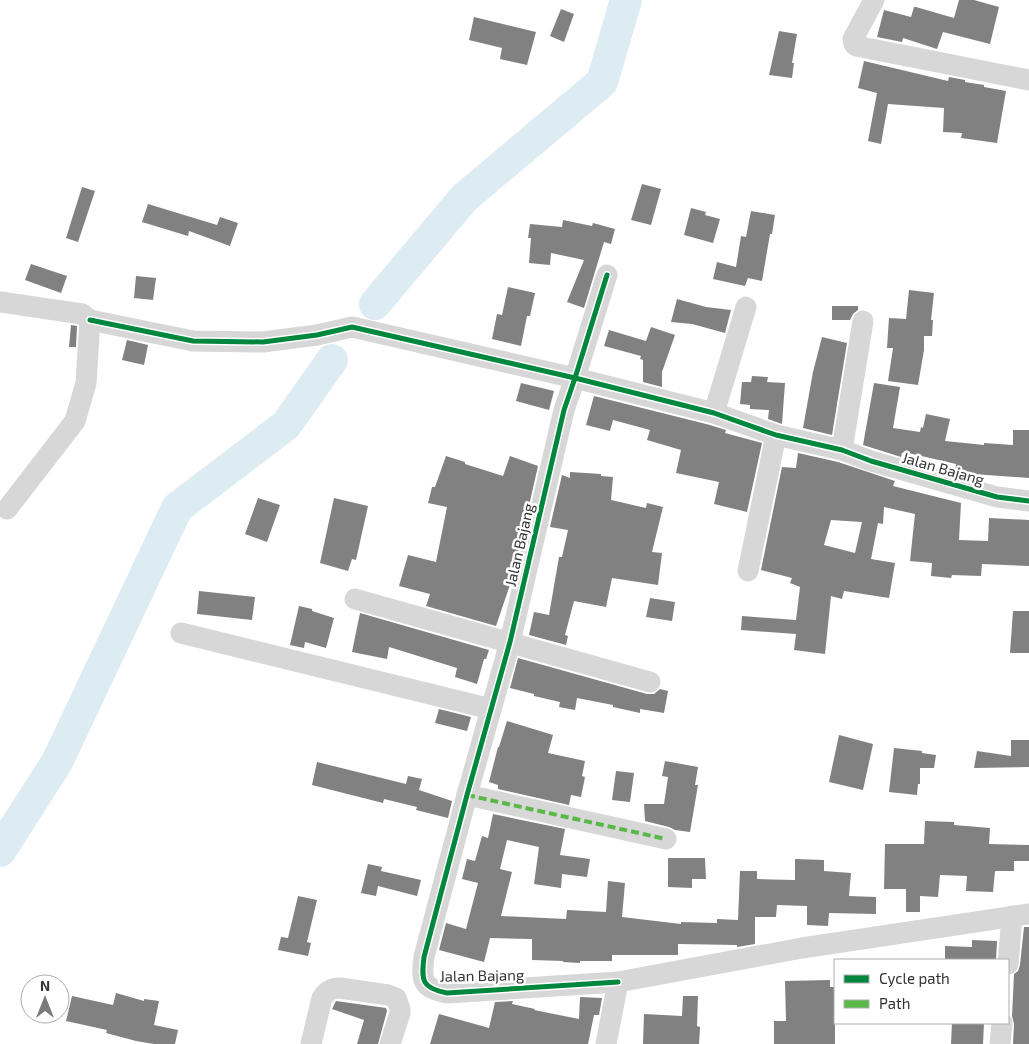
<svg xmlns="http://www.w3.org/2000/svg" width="1029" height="1044" font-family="'Exo 2',sans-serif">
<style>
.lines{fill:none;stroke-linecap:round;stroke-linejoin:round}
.river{stroke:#ddebf3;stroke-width:32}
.building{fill:#818181;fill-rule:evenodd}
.street{stroke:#d7d7d7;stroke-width:21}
.quiet{stroke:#58b947;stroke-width:4;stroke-dasharray:8 4;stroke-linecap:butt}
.cycleway-casing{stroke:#fff;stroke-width:8}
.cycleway{stroke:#00873e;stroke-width:5}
.labels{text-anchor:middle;stroke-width:5;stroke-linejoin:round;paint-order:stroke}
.street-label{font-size:15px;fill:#333;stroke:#fff}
</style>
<rect width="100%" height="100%" fill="#fff"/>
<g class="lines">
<!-- river -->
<g class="river">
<polyline points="375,304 464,198 602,82 626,0"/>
<polyline points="0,851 57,762 177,508 286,425 332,360"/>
</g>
</g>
<!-- building -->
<g class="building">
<polygon points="959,0 974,0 999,7 990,44 943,32 937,49 903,38 902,42 877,37 884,10 911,17 914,7 916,7 954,18"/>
<polygon points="561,9 574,14 564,42 550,36"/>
<polygon points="474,17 536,32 527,65 500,59 502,48 469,40"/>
<polygon points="779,31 797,34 792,63 794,63 792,78 769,75"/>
<polygon points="864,61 948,81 949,77 965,80 965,82 984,85 984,87 1006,91 997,143 961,138 962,133 943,132 944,108 888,104 881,144 868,141 877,93 858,88"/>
<polygon points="642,184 661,189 651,225 631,220"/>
<polygon points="82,187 95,191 78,242 66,238"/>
<polygon points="148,204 217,225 220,217 238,223 230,246 189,231 188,236 142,222"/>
<polygon points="691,208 706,212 705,215 720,219 713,243 684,235"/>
<polygon points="751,211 775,215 772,234 770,234 762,281 748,278 745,286 713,279 717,262 736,267 741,236 746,237"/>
<polygon points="563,220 592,226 593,223 615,229 611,244 604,242 584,308 567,302 584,260 551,253 550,265 529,263 531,238 528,238 530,224 562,227"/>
<polygon points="31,264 67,276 61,293 25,280"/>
<polygon points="136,276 156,278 153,300 134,298"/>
<polygon points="508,287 535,293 530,316 527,316 521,346 492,339 497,314 502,315"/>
<polygon points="909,290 934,293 931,320 933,320 932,336 924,336 924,350 918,385 888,381 893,348 887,348 889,318 906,319"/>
<polygon points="677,299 706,307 731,310 725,333 692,324 671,322"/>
<polygon points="832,306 858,306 858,310 853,314 850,320 832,320"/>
<polygon points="71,325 77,326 76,347 69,347"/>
<polygon points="651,327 675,335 662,372 662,387 643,382 643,360 640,359 641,356 604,346 609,330 646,341"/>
<polygon points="822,337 847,343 832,435 803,428 813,372"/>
<polygon points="127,340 148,345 144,365 122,360"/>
<polygon points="752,376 768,377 767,382 785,383 782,424 768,419 769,410 750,409 750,405 740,404 742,382 751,382"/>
<polygon points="521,383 554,391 549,410 516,401"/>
<polygon points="874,383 900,387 893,428 920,432 921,427 923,428 926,414 950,419 945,441 984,445 984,443 1013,445 1013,430 1029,430 1029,478 973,474 972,477 955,472 956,464 904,452 902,453 901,457 863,445"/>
<polygon points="594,396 710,425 726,430 725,433 762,443 747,512 714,504 719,482 676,473 681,450 647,440 650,430 613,420 610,431 586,425"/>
<path d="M798,453L838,462L895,481L893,486L961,503L959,540L988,541L989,518L1029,520V566L982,564L981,576L952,575L951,578L931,576L932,563L910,561L915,514L884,507L883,524L878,523L871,559L895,563L889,598L844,591L842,599L831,596L825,654L794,650L796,634L741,630L742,616L796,620L800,587L790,583L792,578L761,570L782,467L796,468ZM831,520L862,522L855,553L824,545Z"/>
<polygon points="446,456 465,462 465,464 503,476 510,456 538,466 513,576 496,626 426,606 430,594 399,586 408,555 436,562 447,507 428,503 432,487 435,487"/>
<polygon points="570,472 601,474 601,476 613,477 611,500 646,508 647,503 663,507 652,552 662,553 658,585 612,578 606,607 574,601 565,635 568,636 566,645 529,635 534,612 549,615 559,557 562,557 568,530 550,527 562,475 570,478"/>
<polygon points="258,498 280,505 267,542 245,534"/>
<polygon points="334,498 368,506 356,560 352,559 348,571 320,563"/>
<polygon points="199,591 255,597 252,620 197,614"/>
<polygon points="650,598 675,602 672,621 646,617"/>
<polygon points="299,606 312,609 312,611 334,618 326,648 305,642 304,648 290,645"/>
<polygon points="1013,611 1029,611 1029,653 1010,653"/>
<polygon points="360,613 489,650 486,659 484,659 477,684 455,677 457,668 389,647 387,659 352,652"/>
<polygon points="518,658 647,694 654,694 660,689 668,691 664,713 640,709 640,713 613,707 613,705 577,698 575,710 559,707 560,702 534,696 534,694 510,688"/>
<polygon points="439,709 471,717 467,731 435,723"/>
<polygon points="507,721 553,735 548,753 585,761 582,776 585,777 581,797 571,795 569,805 498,789 498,785 489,782 498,747 499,747"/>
<polygon points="839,735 873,744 863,790 829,782"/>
<polygon points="1011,740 1029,740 1029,767 974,768 977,751 1011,756"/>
<polygon points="894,748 922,751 922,753 936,755 934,768 920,768 920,784 918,784 917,795 889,792"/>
<polygon points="665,761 698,767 695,785 698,785 690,832 675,830 669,827 645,821 644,804 664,804 668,777 662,776"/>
<polygon points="317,762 406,784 408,776 422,779 419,790 452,801 448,818 416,810 417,807 384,799 383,803 312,785"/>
<polygon points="616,771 634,773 630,802 612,800"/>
<polygon points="493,814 565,829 560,855 590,859 587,877 562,874 561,888 534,884 539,847 507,840 500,869 512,872 501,916 566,919 567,910 606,912 608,881 625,883 622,917 681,924 681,922 717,923 717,919 738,920 740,871 757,871 757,879 795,880 795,859 824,860 824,871 851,873 849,896 876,897 876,914 829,913 828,926 807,925 807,906 777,905 776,917 755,917 755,944 737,947 737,945 678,944 678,955 612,955 612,961 580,961 580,963 563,962 563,961 532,960 532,939 490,938 484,962 439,950 446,923 466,929 478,883 462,879 467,859 475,861 482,836 488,838"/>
<polygon points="925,821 954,822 954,825 990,828 989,844 1029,845 1029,861 1014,861 1014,871 995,871 993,892 966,891 967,876 940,875 938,897 920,896 920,912 906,912 906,889 884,889 885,844 924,844"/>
<polygon points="668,858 705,858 706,879 692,879 692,888 668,887"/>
<polygon points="368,864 382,867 381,871 421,880 417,896 378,886 376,896 361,893"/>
<polygon points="298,896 317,900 307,942 311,943 308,956 278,950 281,937 288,938"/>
<polygon points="1024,927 1029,927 1029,1044 1013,1044 1014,1024 1012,1016 1014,974 1018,971 1020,965"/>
<polygon points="972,940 997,941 996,960 945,960 945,946 972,947"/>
<polygon points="830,980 830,987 835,987 835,1044 774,1044 774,1021 786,1021 785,981"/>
<polygon points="116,993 144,1001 144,999 159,1001 154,1025 178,1030 175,1044 154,1044 136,1041 106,1033 107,1030 66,1021 72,996 113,1005"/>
<polygon points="683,996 698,996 697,1026 700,1027 699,1044 643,1044 644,1014 682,1016"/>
<polygon points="580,997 602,998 599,1015 594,1015 588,1044 430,1044 439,1014 489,1028 495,1002 513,1001 512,1004 535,1009 534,1010 579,1019"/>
<polygon points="336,1001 386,1008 387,1011 378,1044 357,1044 364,1020 332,1009"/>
<polygon points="952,1023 984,1023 983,1044 951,1044"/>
</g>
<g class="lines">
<!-- street -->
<g class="street">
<polyline points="874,0 853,39 854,44 856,46 1029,80"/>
<polyline points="0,302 82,314 90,320 86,383 75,421 7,509"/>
<polyline points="90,320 193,341 263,342 317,335 352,327 575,378 607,275"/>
<polyline points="714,413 746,307"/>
<polyline points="842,450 863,321"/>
<polyline points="748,571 776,435"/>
<polyline points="355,599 650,682"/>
<polyline points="181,633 491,709"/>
<polyline points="467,795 666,839"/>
<polyline points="1008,964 1012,916"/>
<path d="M618,982L447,993C422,988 421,981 424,957L467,795L510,642L564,410L575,378L714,413L776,435L842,450L871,461L997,497L1029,501"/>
<path d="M311,1044L322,998C327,991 331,988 340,988L388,995L396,998L400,1009V1013L390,1044"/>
<polyline points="606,1044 618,982 802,948 1029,914"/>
<polyline points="1000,1044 1002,1023"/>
</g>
<!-- quiet -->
<polyline class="quiet" points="467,795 666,839"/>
<!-- cycleway casing -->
<g class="cycleway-casing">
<g id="cycleway">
<polyline points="90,320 193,341 263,342 317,335 352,327 575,378 607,275"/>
<path d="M618,982L447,993C422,988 421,981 424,957L467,795L510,642L564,410L575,378L714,413L776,435L842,450L871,461L997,497L1029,501"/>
</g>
</g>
<!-- cycleway -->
<use href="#cycleway" class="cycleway"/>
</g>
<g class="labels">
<!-- street labels -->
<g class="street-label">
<text transform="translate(943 469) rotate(16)" y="5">Jalan Bajang</text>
<text transform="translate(520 545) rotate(-77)" y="5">Jalan Bajang</text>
<text transform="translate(482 976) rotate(-1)" y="5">Jalan Bajang</text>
</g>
</g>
<!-- legend -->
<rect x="834" y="959" width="175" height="65" fill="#ffffff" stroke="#adadad"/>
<rect x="844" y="975" width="25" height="8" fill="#00873e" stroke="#adadad"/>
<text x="879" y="984" font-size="15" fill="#333333">Cycle path</text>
<rect x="844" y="1000" width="25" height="8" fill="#58b947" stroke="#adadad"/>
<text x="879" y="1009" font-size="15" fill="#333333">Path</text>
<!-- north arrow -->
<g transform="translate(45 999)"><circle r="24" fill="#ffffff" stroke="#adadad"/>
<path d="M0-4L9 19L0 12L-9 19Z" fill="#7a7a7a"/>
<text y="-8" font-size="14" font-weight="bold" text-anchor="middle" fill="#333333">N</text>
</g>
</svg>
